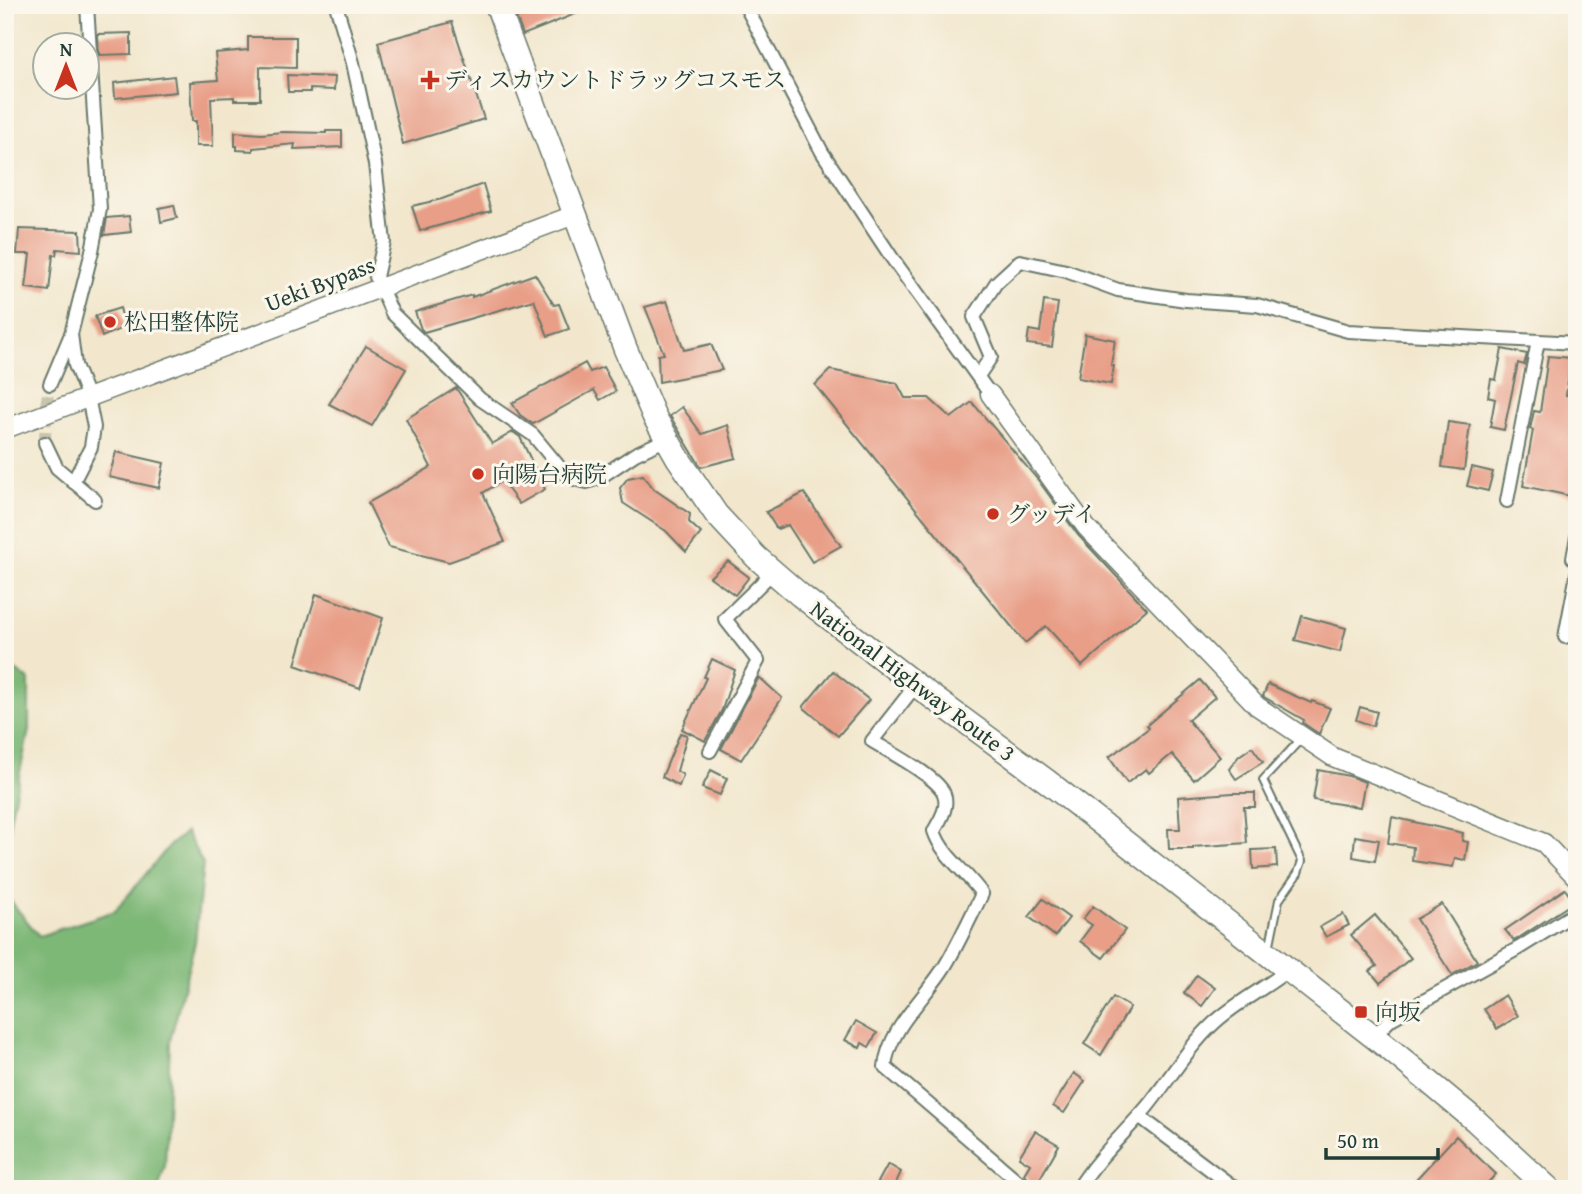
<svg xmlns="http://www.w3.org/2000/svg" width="1582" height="1194" font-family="'Gentium Book Plus','Noto Serif JP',serif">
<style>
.forest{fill:#7eb877;stroke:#4e7a56;stroke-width:2}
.building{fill:#e89e87}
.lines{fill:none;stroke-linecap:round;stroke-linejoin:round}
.street-tunnel{stroke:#c8c5ae;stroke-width:12;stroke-dasharray:12 6;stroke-linecap:butt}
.lane-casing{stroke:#69786a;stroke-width:10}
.street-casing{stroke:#69786a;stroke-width:16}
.secondary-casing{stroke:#69786a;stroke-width:21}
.highway-casing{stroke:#69786a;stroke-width:26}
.lane{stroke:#fff;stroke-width:6}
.street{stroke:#fff;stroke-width:12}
.secondary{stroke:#fff;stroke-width:18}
.highway{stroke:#fff;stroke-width:23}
.poi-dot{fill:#c8321e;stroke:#fbf7ec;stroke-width:2.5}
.labels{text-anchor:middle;stroke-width:6;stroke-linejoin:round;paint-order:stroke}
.poi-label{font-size:23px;fill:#1f3d34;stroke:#fbf7ec;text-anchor:start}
.street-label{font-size:23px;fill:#1f3d34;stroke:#fbf7ec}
</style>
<rect width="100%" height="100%" fill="#fbf7ec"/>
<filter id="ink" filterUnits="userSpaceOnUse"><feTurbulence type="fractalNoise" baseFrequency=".0143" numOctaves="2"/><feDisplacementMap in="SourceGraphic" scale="14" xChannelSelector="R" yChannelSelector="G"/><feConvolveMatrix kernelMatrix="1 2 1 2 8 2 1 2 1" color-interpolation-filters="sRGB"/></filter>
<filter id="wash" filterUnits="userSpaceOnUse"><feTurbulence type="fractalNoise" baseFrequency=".00686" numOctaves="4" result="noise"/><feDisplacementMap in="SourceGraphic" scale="28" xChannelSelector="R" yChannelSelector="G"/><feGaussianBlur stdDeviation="1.57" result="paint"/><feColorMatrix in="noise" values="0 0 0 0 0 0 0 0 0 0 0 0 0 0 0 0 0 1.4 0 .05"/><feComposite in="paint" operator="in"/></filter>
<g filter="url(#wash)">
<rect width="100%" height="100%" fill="#f2e7cd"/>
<!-- forest -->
<polygon class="forest" points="5,662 29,680 29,730 10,819 8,898 39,936 115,911 170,845 186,832 203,864 195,942 170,1041 165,1166 158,1189 18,1189 5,1176"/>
<g id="blocks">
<!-- building -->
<g class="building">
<polygon points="512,5 595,5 595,6 523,35"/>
<polygon points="452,22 484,119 403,144 378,42"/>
<polygon points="131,33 131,54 99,55 98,34"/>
<polygon points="248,37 296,37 296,68 260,67 260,100 234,100 234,97 211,98 213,146 196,146 196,121 192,121 190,82 218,80 215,53 248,50"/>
<polygon points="287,75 335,77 334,90 310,89 310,92 288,92"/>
<polygon points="174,76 176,92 115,98 114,83"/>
<polygon points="326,131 342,131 342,147 294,149 295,144 253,148 253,151 237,150 237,146 235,146 235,132 261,134 283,132 326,133"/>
<polygon points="483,184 491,211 420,231 412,206 442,199"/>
<polygon points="174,205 177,218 161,222 159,208"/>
<polygon points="129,216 131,232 104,235 107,218"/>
<polygon points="19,229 80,231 81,251 57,249 56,255 53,255 49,291 26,288 30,254 17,254"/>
<polygon points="535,274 554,305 559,304 569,329 548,336 534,300 424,332 421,329 415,312 472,295 472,297"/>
<polygon points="667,301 684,350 711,344 722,370 659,382 658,355 664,354 645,307"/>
<polygon points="1044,301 1058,303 1052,347 1027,344 1029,330 1040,332"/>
<polygon points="120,308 125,327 102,337 95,316"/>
<polygon points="1085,334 1115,340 1111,365 1114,366 1111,384 1078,378"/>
<polygon points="366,346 406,369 372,426 329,404"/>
<polygon points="1502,349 1527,354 1524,365 1518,363 1504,430 1490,427 1495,399 1488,397 1491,379 1496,380"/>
<polygon points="1548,356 1571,358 1566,395 1577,396 1575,497 1523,486 1533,430 1530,429 1534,411 1540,412"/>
<polygon points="585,363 590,372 603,367 616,391 600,400 594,390 533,424 520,415 512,403"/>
<polygon points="830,370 897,383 905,398 929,398 951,418 972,402 1038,480 1078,535 1147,609 1082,666 1046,626 1025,643 815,385"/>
<polygon points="456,388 492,444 513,432 520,437 545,489 519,504 502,481 483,493 505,542 449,562 389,547 368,503 431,467 406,419"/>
<polygon points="682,407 702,434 728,425 736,458 701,467 670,416"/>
<polygon points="1448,422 1470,425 1464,470 1442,467"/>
<polygon points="116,452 164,463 159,488 109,477"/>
<polygon points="1472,467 1493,472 1488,491 1467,486"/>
<polygon points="643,475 654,489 690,514 689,522 701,533 686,552 666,531 623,503 620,488 628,478"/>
<polygon points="804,493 841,546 812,562 788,525 777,529 766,512"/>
<polygon points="728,561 749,577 735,595 710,577"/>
<polygon points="316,594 383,618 360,688 295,665"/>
<polygon points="1302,616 1346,628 1340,652 1295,640"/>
<polygon points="712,659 735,670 722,710 705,741 682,729 706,678 704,677"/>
<polygon points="833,671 869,700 838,736 803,707"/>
<polygon points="759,677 782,698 741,760 721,749"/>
<polygon points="1200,680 1215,697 1188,720 1220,757 1194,780 1172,754 1149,773 1146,769 1127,783 1109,757 1149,728 1147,725"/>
<polygon points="1268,684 1311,703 1312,701 1330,708 1319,734 1303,723 1304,720 1264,697 1263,696"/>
<polygon points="1360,707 1377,712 1373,726 1356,720"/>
<polygon points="680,733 687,735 677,771 683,775 679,786 662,777"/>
<polygon points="1252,747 1263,762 1236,779 1229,769 1239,756"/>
<polygon points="711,770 727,778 720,795 702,788"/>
<polygon points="1318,770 1349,776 1365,782 1360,807 1313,800"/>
<polygon points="1233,793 1255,793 1255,807 1244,807 1247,843 1193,847 1193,849 1169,849 1168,829 1180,829 1178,797"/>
<polygon points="1392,817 1463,833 1462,841 1468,842 1465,860 1455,858 1453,867 1412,861 1413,847 1388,843"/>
<polygon points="1355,836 1379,840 1375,861 1353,857"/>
<polygon points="1276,849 1277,867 1253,869 1252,850"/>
<polygon points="1565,889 1574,902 1514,941 1505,930"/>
<polygon points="1043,899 1069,918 1055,936 1029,917"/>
<polygon points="1442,904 1477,961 1452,975 1416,919"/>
<polygon points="1093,906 1125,930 1103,958 1080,941 1092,925 1083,919"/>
<polygon points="1343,914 1349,925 1326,937 1320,927"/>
<polygon points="1375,915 1411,958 1380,983 1370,971 1377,966 1351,935"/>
<polygon points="1197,975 1215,988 1202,1006 1184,993"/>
<polygon points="1505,995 1518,1016 1497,1029 1484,1009"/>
<polygon points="1113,997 1130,1007 1101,1055 1084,1044"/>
<polygon points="856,1021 877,1033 869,1047 862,1043 860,1048 845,1040"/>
<polygon points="1074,1073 1085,1081 1064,1113 1053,1106"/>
<polygon points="1035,1131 1059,1145 1035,1187 1024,1174 1030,1164 1019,1157"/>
<polygon points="1456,1136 1496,1174 1482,1189 1407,1189"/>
<polygon points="888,1164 901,1172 893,1189 886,1189 877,1184"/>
</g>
</g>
</g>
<g filter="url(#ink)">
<use href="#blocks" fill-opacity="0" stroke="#69786a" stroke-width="2"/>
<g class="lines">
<!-- street-tunnel -->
<polyline class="street-tunnel" points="45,443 46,405 50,384"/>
<!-- lane casing -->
<g class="lane-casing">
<polyline id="lane" points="1269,949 1279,900 1298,873 1302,861 1263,780 1301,739"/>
</g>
<!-- street casing -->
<g class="street-casing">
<g id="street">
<polyline points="336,5 353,63 375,164 384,242 376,277 392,313 480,399 533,435 566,475 574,479 587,482 599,478 635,454 667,439"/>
<polyline points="745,5 822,152 892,258 990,394"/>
<polyline points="71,334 75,365 88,397 94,427 91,447 73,482"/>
<polyline points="978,376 991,357 974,317 996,283 1020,261 1066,271 1118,290 1186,300 1257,305 1348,331 1577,343"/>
<polyline points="50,384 71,334 92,251 100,209 87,5"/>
<polyline points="45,443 57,468 95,500"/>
<polyline points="1507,501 1538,341"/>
<polyline points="1577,537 1573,558 1577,562"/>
<polyline points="1565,637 1577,574"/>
<path d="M916,685L872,741C888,751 938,777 944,794C949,807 940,820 934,831C942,856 967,872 982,894C970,918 959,943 945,966C926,997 888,1029 885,1067L1027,1189"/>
<polyline points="710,751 758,661 725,619 773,572"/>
<polyline points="1373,1037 1391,1019 1519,948 1577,912"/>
<polyline points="1139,1116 1236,1189"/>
<path d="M1078,1189C1096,1159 1124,1134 1147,1107C1169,1080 1188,1047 1214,1023C1237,1002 1264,989 1288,970"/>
</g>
</g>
<!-- secondary casing -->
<g class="secondary-casing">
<g id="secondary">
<polyline points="990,394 1086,527 1257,706 1333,757 1544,843 1577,878"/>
<polyline points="5,429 574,215"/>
</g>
</g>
<!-- highway casing -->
<g class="highway-casing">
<polyline id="highway" points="497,5 625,348 654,416 678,458 716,514 756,557 800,595 916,685 1048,782 1392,1051 1476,1121 1549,1189"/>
</g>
<!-- lane -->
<use href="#lane" class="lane"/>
<!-- street -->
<use href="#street" class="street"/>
<!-- secondary -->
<use href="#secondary" class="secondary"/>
<!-- highway -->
<use href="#highway" class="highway"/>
</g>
</g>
<!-- markers -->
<g class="poi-dot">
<path d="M426.5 69.5h7v7h7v7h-7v7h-7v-7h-7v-7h7z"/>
<circle cx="110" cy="322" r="7"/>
<circle cx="478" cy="474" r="7"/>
<circle cx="993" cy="514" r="7"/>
<rect x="1354" y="1005" width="14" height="14" rx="3.5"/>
</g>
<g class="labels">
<!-- poi labels -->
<g class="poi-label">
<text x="444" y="88">ディスカウントドラッグコスモス</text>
<text x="124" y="330">松田整体院</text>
<text x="492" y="482">向陽台病院</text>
<text x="1007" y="522">グッデイ</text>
<text x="1375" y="1020">向坂</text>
</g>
<!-- street labels -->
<g class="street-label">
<text transform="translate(320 284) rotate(-21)" y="8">Ueki Bypass</text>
<text transform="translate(913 681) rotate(37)" y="8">National Highway Route 3</text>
</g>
</g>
<!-- margin -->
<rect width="1582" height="1194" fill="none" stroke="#fbf7ec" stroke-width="28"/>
<!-- north arrow -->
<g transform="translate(66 66)"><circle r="33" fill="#fbf7ec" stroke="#a3ada2" stroke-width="2"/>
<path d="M0-5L12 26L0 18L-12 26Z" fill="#c8321e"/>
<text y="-10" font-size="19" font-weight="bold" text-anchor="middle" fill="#1f3d34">N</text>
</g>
<!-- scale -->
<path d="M1326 1148v10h112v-10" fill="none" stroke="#1f3d34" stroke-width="3.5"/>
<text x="1337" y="1148" font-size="21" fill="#1f3d34" stroke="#fbf7ec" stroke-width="5" paint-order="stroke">50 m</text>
</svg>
